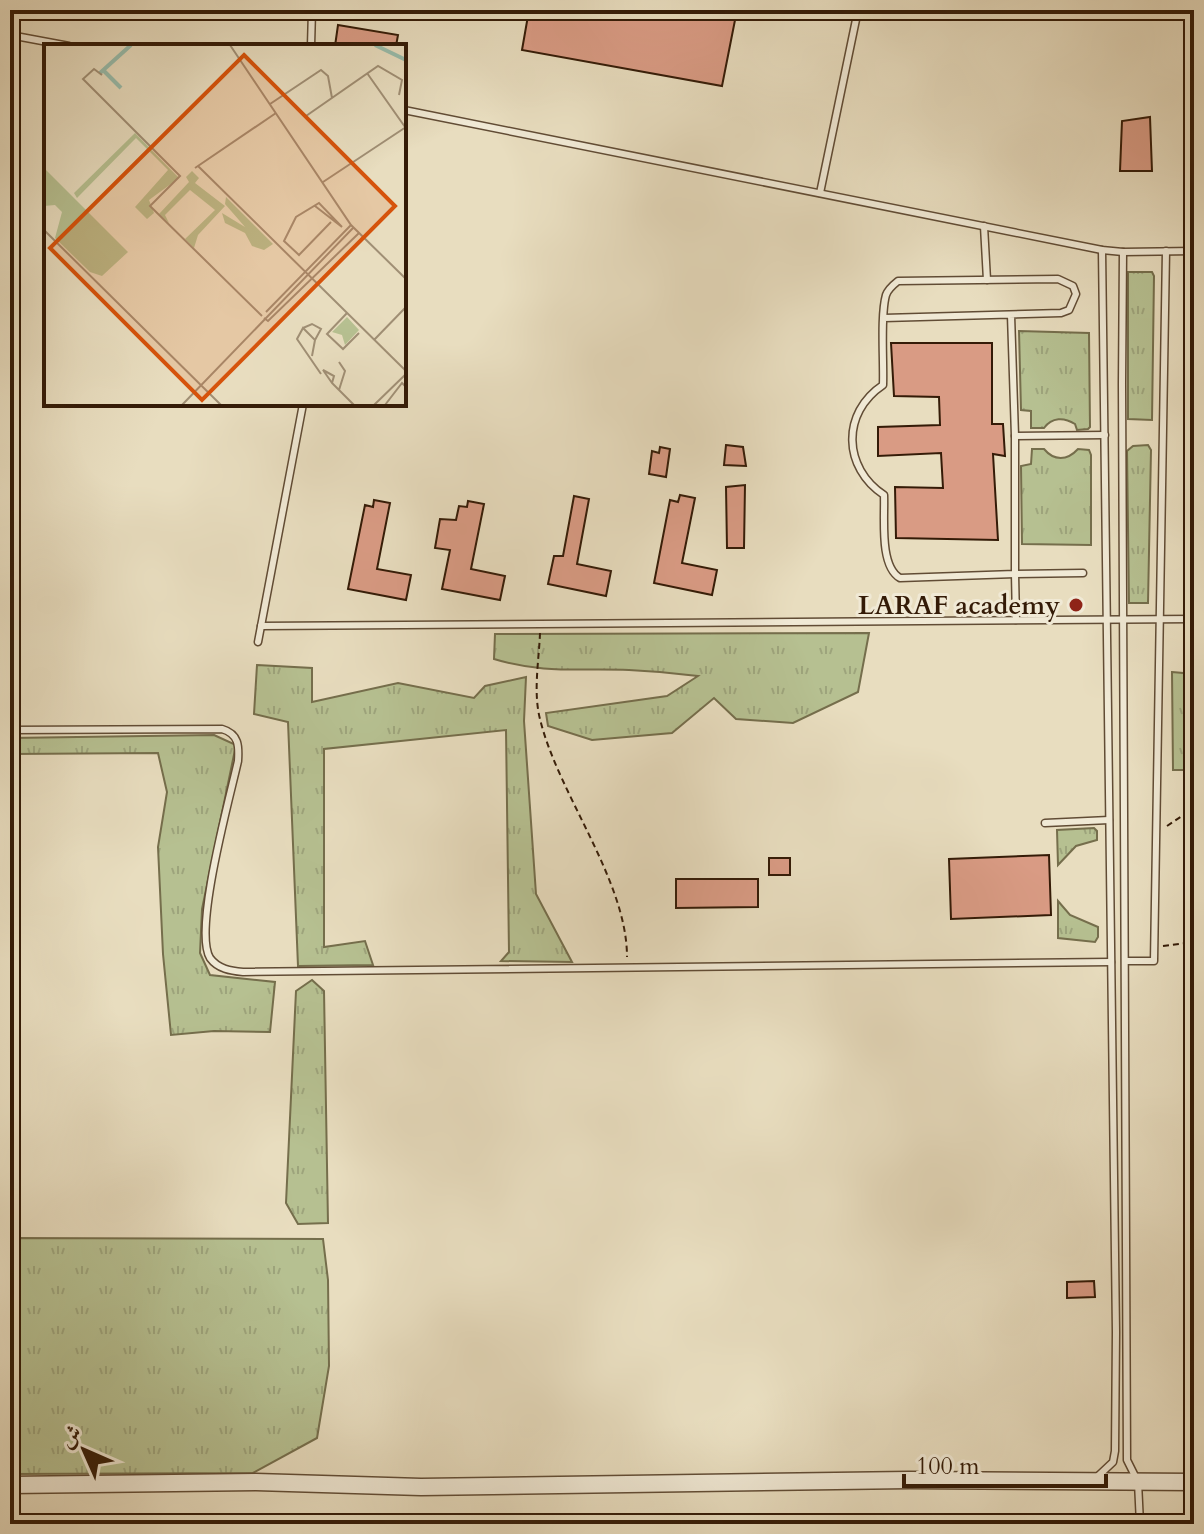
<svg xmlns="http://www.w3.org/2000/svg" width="1204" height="1534" font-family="Cardo,Amiri,serif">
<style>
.grass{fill:url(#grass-tufts);stroke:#756e4c;stroke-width:2}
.building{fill:#d99b84;stroke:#341b07;stroke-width:2}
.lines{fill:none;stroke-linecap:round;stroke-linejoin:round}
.service-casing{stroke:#614c35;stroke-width:9}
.tertiary-casing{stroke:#614c35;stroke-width:19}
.path{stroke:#341b07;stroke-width:2;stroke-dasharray:6 4;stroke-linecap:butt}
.service{stroke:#f0e9d5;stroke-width:6}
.tertiary{stroke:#f0e9d5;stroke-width:16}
.poi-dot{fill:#8f2418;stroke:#f0e9d5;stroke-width:3}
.labels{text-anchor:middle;stroke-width:6;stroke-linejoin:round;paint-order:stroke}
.poi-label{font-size:26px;font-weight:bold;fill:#341b07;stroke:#f0e9d5;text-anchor:end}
.inset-river{fill:none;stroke:#98bdac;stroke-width:4}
.inset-road{fill:none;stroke:#a08f75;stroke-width:2}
.view{fill:#d6530c;fill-opacity:0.15;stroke:#d6530c;stroke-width:4}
.inset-edge{fill:none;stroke:#341b07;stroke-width:4}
</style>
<defs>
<pattern id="grass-tufts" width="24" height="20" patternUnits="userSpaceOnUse" patternTransform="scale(2)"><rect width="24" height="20" fill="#b6c091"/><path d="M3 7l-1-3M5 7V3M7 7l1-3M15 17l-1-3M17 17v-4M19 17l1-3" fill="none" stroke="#9da47c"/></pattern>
</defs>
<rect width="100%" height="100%" fill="#e8ddbf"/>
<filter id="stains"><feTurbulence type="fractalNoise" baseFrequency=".0025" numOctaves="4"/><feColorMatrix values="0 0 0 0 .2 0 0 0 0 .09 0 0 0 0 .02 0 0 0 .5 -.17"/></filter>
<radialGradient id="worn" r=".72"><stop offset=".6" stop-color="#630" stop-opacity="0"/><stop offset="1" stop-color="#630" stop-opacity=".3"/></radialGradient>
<!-- grass -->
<g class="grass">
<polygon points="1128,272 1152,272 1154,276 1152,420 1128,419"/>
<path d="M1019,331L1089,333L1090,427L1088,429L1077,430L1075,424C1064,417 1052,417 1044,428H1031V411L1021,410Z"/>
<polygon points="1148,445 1151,450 1148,603 1129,603 1127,451 1133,446"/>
<path d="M1032,449H1044C1054,461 1067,461 1078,449L1089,450L1091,455V545L1022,544L1021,466L1031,464Z"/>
<path d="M869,633L858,692L793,723L736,719L714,698L672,733L592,740L548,726L546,713L667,696L698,676C675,673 652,671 629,670C580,668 543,674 494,659L495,634Z"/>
<polygon points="257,665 312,668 312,702 398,683 474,698 485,686 526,677 524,721 536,894 572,962 501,961 509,952 506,730 324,749 324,947 365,941 373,965 298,966 288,722 254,714"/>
<polygon points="1172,672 1194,674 1194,770 1173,770"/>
<polygon points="214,735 236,745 202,909 200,953 210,975 275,982 270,1032 214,1031 171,1035 163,954 158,847 167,792 158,753 10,754 10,738"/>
<polygon points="1094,828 1097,831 1097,840 1076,846 1058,865 1057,830"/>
<polygon points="1058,901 1070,915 1098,927 1098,937 1095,942 1058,938"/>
<polygon points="312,980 324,991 328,1223 298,1224 286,1203 296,991"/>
<polygon points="10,1238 323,1239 328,1280 329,1366 317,1438 253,1473 10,1474"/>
</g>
<!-- building -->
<g class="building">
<polygon points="529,10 737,10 722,86 522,50"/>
<polygon points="338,25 398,35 396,46 335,46"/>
<polygon points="1150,117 1152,171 1120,171 1122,121"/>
<polygon points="891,343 992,343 992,424 1003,424 1005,456 993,454 998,540 896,538 895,487 943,488 941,453 878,456 878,427 940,425 939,397 894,396"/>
<polygon points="726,445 743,447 746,466 724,465"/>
<polygon points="660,447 670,449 666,477 649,474 652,451 659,453"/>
<polygon points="745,485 744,548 727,548 726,487"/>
<polygon points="680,495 695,498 682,563 717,570 712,595 654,583 670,500 678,502"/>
<polygon points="574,496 589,499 577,564 611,571 606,596 548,584 554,556 563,556"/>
<polygon points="374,500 390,503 377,569 411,575 406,600 348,589 365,505 373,507"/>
<polygon points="468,501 484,504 471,569 505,576 500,600 442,589 450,550 435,548 440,519 456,520 459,506 467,507"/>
<polygon points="1049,855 1051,915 951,919 949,859"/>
<rect x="769" y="858" width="21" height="17"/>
<polygon points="676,879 758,879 758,907 676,908"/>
<polygon points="1094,1281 1095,1297 1067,1298 1067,1282"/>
</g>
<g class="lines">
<!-- service casing -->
<g class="service-casing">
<g id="service">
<polyline points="10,35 69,46"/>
<polyline points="311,46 312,10"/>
<polyline points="404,110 1102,250 1123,252 1194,251"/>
<polyline points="820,193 858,10"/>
<polyline points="984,226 987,280"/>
<polyline points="1123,252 1122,384 1127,1460 1138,1482 1140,1524"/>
<path d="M884,318L1061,313L1069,310L1076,294L1073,286L1058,279L898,281C893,285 888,289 886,295C880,316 884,362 883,385C841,413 843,468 884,495C885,517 879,566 900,578L1015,574V436L1011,315"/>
<polyline points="1015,436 1105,435"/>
<polyline points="1016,620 1015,574 1083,573"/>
<polyline points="261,626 1194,619"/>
<polyline points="258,642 303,404"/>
<path d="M10,730L222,729C239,734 239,746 238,761C230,797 193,930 210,958C218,969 231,971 243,972L1111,962"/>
<polyline points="1045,823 1109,820"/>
<polyline points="1126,961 1154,961 1166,251"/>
<polyline points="1096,1478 1113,1462 1115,1451 1116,1332 1102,250"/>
</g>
</g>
<!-- tertiary casing -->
<g class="tertiary-casing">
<polyline id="tertiary" points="10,1485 256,1482 421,1487 909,1480 1194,1482"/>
</g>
<!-- path -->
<g class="path">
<path d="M540,633C539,660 533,692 540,719C558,794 627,880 627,957"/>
<polyline points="1167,826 1194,808"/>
<polyline points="1163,946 1194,942"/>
</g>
<!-- service -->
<use href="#service" class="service"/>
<!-- tertiary -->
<use href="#tertiary" class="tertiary"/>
</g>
<!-- markers -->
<circle class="poi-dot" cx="1076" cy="605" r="8"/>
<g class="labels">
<!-- poi labels -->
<g class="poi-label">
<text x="1060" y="614">LARAF academy</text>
</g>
</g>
<!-- overview -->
<g transform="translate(44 44)">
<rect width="362" height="362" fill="#e8ddbf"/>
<path d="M91,89L135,134L105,156L110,169L103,175L91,163L124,126L92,94L33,154L30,149ZM0,124L84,208L58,232L46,228L11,194L18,168L11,161L0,162ZM148,127L155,134L151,139L181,162L154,191L150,204L141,195L171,166L146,146L121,171L125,179L115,170L145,138L142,133ZM182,153L229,200L220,206L208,202L201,189L181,179L178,169L201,183L181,160ZM303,273L315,286L301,301L298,291L288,288Z" fill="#b6c091"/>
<path class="inset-river" d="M331,1L362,16M60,27L77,44M56,29L87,1"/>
<path class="inset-road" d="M186,1L307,181L362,235M323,29L361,83M58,31L50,25L39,35L136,132L106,162L218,272M226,60L277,26L284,32L288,54M262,72L334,22L358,36L355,51M154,122L362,327M151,124L232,69M279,138L362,83M271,162L298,183L275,159L252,173L240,197L255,211L287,178M0,186L177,361M222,268L307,181M303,269L283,290L299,305L315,289M220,274L224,277L315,189M259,284L268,280L277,285L271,296M330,296L362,263M268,312L271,296L259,284L253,295L277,330M295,318L301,327L295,346L310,361M288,339L279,326L290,332L288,339L295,346M138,361L309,184M330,361L362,330M341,361L358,339L362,343"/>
<path class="view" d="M200,11L351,162L158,356L6,204Z"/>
<rect width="362" height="362" class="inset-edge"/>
</g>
<!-- margin -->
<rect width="1204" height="1534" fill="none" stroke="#e8ddbf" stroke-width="40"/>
<rect x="12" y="12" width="1180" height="1510" fill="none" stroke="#341b07" stroke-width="4"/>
<rect x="20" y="20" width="1164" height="1494" fill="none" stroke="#341b07" stroke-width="2"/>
<!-- north arrow -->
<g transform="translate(84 1450) rotate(315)" stroke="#f0e9d5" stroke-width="6" paint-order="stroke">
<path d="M0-6L14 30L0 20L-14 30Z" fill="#341b07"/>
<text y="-12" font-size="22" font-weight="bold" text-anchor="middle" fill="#341b07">ش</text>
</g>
<!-- scale -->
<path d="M904 1474v12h202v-12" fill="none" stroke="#341b07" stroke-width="4"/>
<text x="916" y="1474" font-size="24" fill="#341b07" stroke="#f0e9d5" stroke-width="6" paint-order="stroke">100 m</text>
<rect width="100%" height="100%" filter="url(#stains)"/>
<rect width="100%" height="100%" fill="url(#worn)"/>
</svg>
